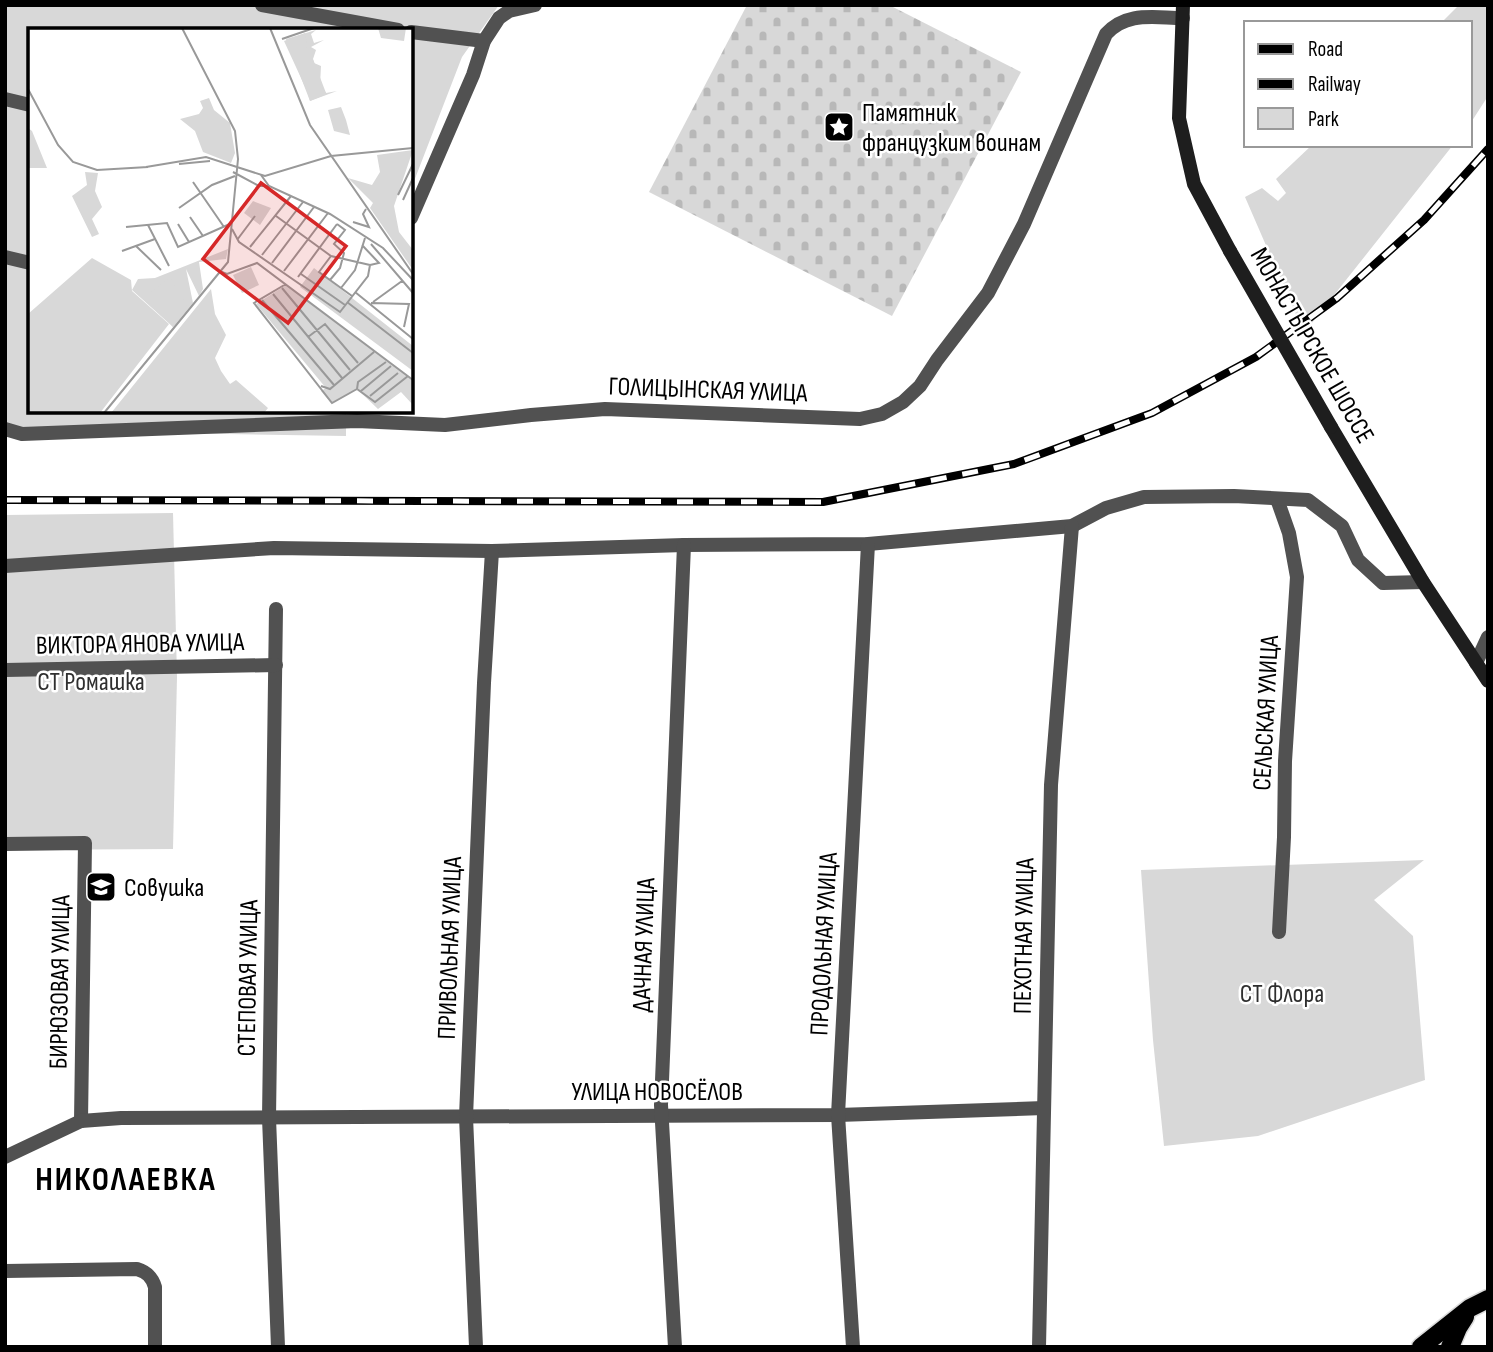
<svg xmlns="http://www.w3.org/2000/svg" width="1493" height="1352" font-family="'Sofia Sans Condensed',sans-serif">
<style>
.green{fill:#d8d8d8}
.cemetery{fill:url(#cemetery-stones)}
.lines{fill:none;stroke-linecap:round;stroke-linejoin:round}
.primary-casing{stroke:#dbdbdb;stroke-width:21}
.minor{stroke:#515151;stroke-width:14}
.secondary{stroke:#1e1e1e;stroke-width:14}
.primary{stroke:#000;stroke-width:18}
.rail-casing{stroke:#000;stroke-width:8}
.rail{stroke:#fff;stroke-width:5;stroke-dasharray:16;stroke-linecap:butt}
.secondary-bridge{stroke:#1e1e1e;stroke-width:14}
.labels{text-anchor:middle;stroke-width:5;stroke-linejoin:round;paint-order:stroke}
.poi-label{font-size:26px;fill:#000;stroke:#fff;text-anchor:start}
.street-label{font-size:26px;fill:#000;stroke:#fff}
.park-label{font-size:26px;fill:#2f2f2f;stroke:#fff}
.district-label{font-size:33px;font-weight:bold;letter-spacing:2px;fill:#000;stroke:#fff}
.inset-road{fill:none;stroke:#999;stroke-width:2}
.view{fill:#d62828;fill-opacity:0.15;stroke:#d62828;stroke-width:3.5}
.inset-edge{fill:none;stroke:#000;stroke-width:3.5}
</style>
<defs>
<pattern id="cemetery-stones" width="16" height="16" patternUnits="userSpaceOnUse" patternTransform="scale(1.75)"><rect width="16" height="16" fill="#d8d8d8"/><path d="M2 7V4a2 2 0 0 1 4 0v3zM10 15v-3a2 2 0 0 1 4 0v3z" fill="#b8b8b8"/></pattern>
</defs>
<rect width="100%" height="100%" fill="#fff"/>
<!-- green -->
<g class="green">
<polygon points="5,5 499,5 462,57 411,189 411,30 30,30 30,411 346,411 346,436 5,430"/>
<polygon points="1459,5 1488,5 1488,96 1470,124 1470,23 1441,23"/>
<polygon points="1312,145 1453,145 1304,333 1245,197 1262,188 1278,201 1286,193 1276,179"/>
<polygon points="173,513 177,677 173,849 5,850 5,515"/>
<polygon points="1424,860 1374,900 1413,936 1425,1080 1258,1136 1164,1146 1153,1040 1141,870"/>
</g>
<!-- cemetery -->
<polygon class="cemetery" points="747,5 889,5 1021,72 892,316 649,192"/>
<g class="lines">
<!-- primary casing -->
<g class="primary-casing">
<g id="primary">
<polyline points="1421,1347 1470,1308 1488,1299"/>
<polyline points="1450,1347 1458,1328 1465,1317"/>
</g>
</g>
<!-- minor -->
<g class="minor">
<polyline points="262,5 398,30"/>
<polyline points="411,32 484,41"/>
<polyline points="5,99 30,105"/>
<polyline points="411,218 473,75 484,41 499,18 509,11 535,5"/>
<polyline points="5,257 30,263"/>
<path d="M5,429L22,434L357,421L445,425L531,415L605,409L860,419L882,414L903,402L920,386L937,360L988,293L1024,224L1106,34C1127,11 1154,18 1183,18"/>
<polyline points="1277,499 1289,533 1297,577 1285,761 1284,837 1279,932"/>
<polyline points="5,566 274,548 492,551 684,545 868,544 1072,526 1106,508 1144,497 1234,496 1308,500 1342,526 1358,560 1383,583 1423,582"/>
<polyline points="276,609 269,1118 278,1347"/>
<polyline points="1476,663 1488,637"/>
<polyline points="5,670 276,665"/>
<polyline points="5,844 85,843 81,1121"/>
<polyline points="5,1157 81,1121 121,1118 838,1115 1044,1108"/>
<path d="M5,1271L137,1269C147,1272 152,1277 155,1287V1347"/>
<polyline points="476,1347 466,1117 484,683 492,551"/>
<polyline points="675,1347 661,1105 684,545"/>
<polyline points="853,1347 838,1115 868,544"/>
<polyline points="1039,1347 1051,785 1072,526"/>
</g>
<!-- secondary -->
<g class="secondary">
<polyline points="1183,5 1179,118 1194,184 1230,251"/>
<polyline points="1331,427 1423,582 1488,681"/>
</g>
<!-- primary -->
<use href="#primary" class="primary"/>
<!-- rail casing -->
<g class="rail-casing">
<polyline id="rail" points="5,500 823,502 1014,464 1152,413 1256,357 1337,298 1424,220 1488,149"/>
</g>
<!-- rail -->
<use href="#rail" class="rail"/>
<!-- secondary-bridge -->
<polyline class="secondary-bridge" points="1230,251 1331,427"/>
</g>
<!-- icons -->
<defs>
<g id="sight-square" transform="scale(1.575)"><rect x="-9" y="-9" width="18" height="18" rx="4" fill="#000" stroke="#fff"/><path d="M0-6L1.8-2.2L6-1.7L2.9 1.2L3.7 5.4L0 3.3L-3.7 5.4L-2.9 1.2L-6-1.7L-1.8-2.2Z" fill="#fff"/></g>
<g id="school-square" transform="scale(1.575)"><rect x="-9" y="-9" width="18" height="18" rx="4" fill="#000" stroke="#fff"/><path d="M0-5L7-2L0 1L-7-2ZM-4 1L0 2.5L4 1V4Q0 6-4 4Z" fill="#fff"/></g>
</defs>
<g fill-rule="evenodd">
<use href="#sight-square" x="839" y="127"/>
<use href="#school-square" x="101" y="887"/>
</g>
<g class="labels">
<!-- poi labels -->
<g class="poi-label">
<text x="862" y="121">Памятник<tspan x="862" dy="30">французким воинам</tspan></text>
<text x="124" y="896">Совушка</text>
</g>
<!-- street labels -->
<g class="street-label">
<text transform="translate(1313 345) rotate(60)" y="9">МОНАСТЫРСКОЕ ШОССЕ</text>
<text transform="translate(708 389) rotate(2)" y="9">ГОЛИЦЫНСКАЯ УЛИЦА</text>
<text transform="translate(140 643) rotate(-1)" y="9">ВИКТОРА ЯНОВА УЛИЦА</text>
<text transform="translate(1265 713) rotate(-87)" y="9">СЕЛЬСКАЯ УЛИЦА</text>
<text transform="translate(1023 936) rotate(-89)" y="9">ПЕХОТНАЯ УЛИЦА</text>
<text transform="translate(823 944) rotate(-87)" y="9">ПРОДОЛЬНАЯ УЛИЦА</text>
<text transform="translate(643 945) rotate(-88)" y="9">ДАЧНАЯ УЛИЦА</text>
<text transform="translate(449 948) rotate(-88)" y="9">ПРИВОЛЬНАЯ УЛИЦА</text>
<text transform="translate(247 978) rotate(-89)" y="9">СТЕПОВАЯ УЛИЦА</text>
<text transform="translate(59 982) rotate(-89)" y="9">БИРЮЗОВАЯ УЛИЦА</text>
<text x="657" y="1100">УЛИЦА НОВОСЁЛОВ</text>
</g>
<!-- park labels -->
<g class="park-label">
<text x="91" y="690">СТ Ромашка</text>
<text x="1282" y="1002">СТ Флора</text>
</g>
<!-- district labels -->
<g class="district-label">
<text x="126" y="1190">НИКОЛАЕВКА</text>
</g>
</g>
<!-- overview -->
<g transform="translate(28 28)">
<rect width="385" height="385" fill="#fff"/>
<path d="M350,0H378L376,13L353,10ZM288,2L283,6L286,15L296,12L283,19L288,22L285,31L298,65L309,63L282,73L258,11ZM181,70L186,82L202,95L207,125L203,135L175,124L167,103L152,91L171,86L175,80L172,73ZM313,79L318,92L322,107L306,103L300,82ZM385,122L366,178L371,204L385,222V242L342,180L345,175L320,150L344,157L352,144L349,127ZM225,173L243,180L232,197L216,185ZM200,221L198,231L171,234L175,261L171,268L158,241L165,275L145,299L104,262L110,251L127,250ZM286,240L385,318V343L272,259ZM258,257L385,352V377L373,364L350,381L329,361L303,375L293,363L298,360L228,276Z" fill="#d8d8d8"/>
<path d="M277,5L279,15L273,16L282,21L286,35L293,38L292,57L299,66L282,73L280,66L286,64L279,63L256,13ZM0,100L4,103L19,140H0ZM57,144L70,145L67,163L74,179L64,191L71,206L64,209L44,168L59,157ZM142,249L160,280L145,299L121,266Z" fill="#d8d8d8"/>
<path d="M64,230L103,252L104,263L141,296L72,385H0V286ZM223,239L231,257L214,265L205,247ZM183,261L187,286L198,307L187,330L193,343L202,356L208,352L240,380L236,385H83Z" fill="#d8d8d8"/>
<path class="inset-road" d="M242,0L282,97L385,246M254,11L286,0M0,61L30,117L45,134L69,142L120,139M151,136L182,133M118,139L178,129L237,148L303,128L385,120M205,144L231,158H241M233,147L241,158L302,186L355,220L385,252M165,154L196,199M370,167L385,136M375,172L385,150M151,180L184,157L207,148M248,188L303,228L342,237M162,189L175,208M325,194L341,199L335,186L338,181M150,196L161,214M120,197L141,238M98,199L139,195L150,219L204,195M204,201L211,214L312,284L340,248L342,237M209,212L227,188M343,216L385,265M334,217L351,235L342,237M108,218L133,242M222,219L263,168M94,223L127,211M234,227L275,174M303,228L291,244L324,268M244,235L286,179M256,243L300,185M194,244L199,246L229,235L385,352M273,246L317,277M270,249L309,196M302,252L312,240L316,225L306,216L317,202L309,196M258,256L226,275L304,375L329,361M254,260L322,342M313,260L327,242L337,210M327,264L385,311M245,266L314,350M234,272L306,357M319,274L385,325M345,274L374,253M343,275L381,276L376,299M280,309L297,296L330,335M293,358L302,361L346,324M329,361L347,374L380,348M329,361L330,354L358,334M333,363L363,338M342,368L370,345M76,385L200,234L210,131L207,103L154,0"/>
<path class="view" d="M233,155L318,218L260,295L175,231Z"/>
<rect width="385" height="385" class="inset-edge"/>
</g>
<!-- border -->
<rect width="1493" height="1352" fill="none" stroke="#000000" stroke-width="14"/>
<!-- legend -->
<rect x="1244" y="21" width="228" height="126" fill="#ffffff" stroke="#999999" stroke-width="2"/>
<rect x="1258" y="44" width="35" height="10" fill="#000000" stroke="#999999" stroke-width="2"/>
<text x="1308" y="56" font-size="21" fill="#000000">Road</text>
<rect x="1258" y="79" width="35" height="10" fill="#000000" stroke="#999999" stroke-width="2"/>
<text x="1308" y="91" font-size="21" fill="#000000">Railway</text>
<rect x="1258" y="108" width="35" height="21" fill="#d8d8d8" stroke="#999999" stroke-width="2"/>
<text x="1308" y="126" font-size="21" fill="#000000">Park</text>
</svg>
